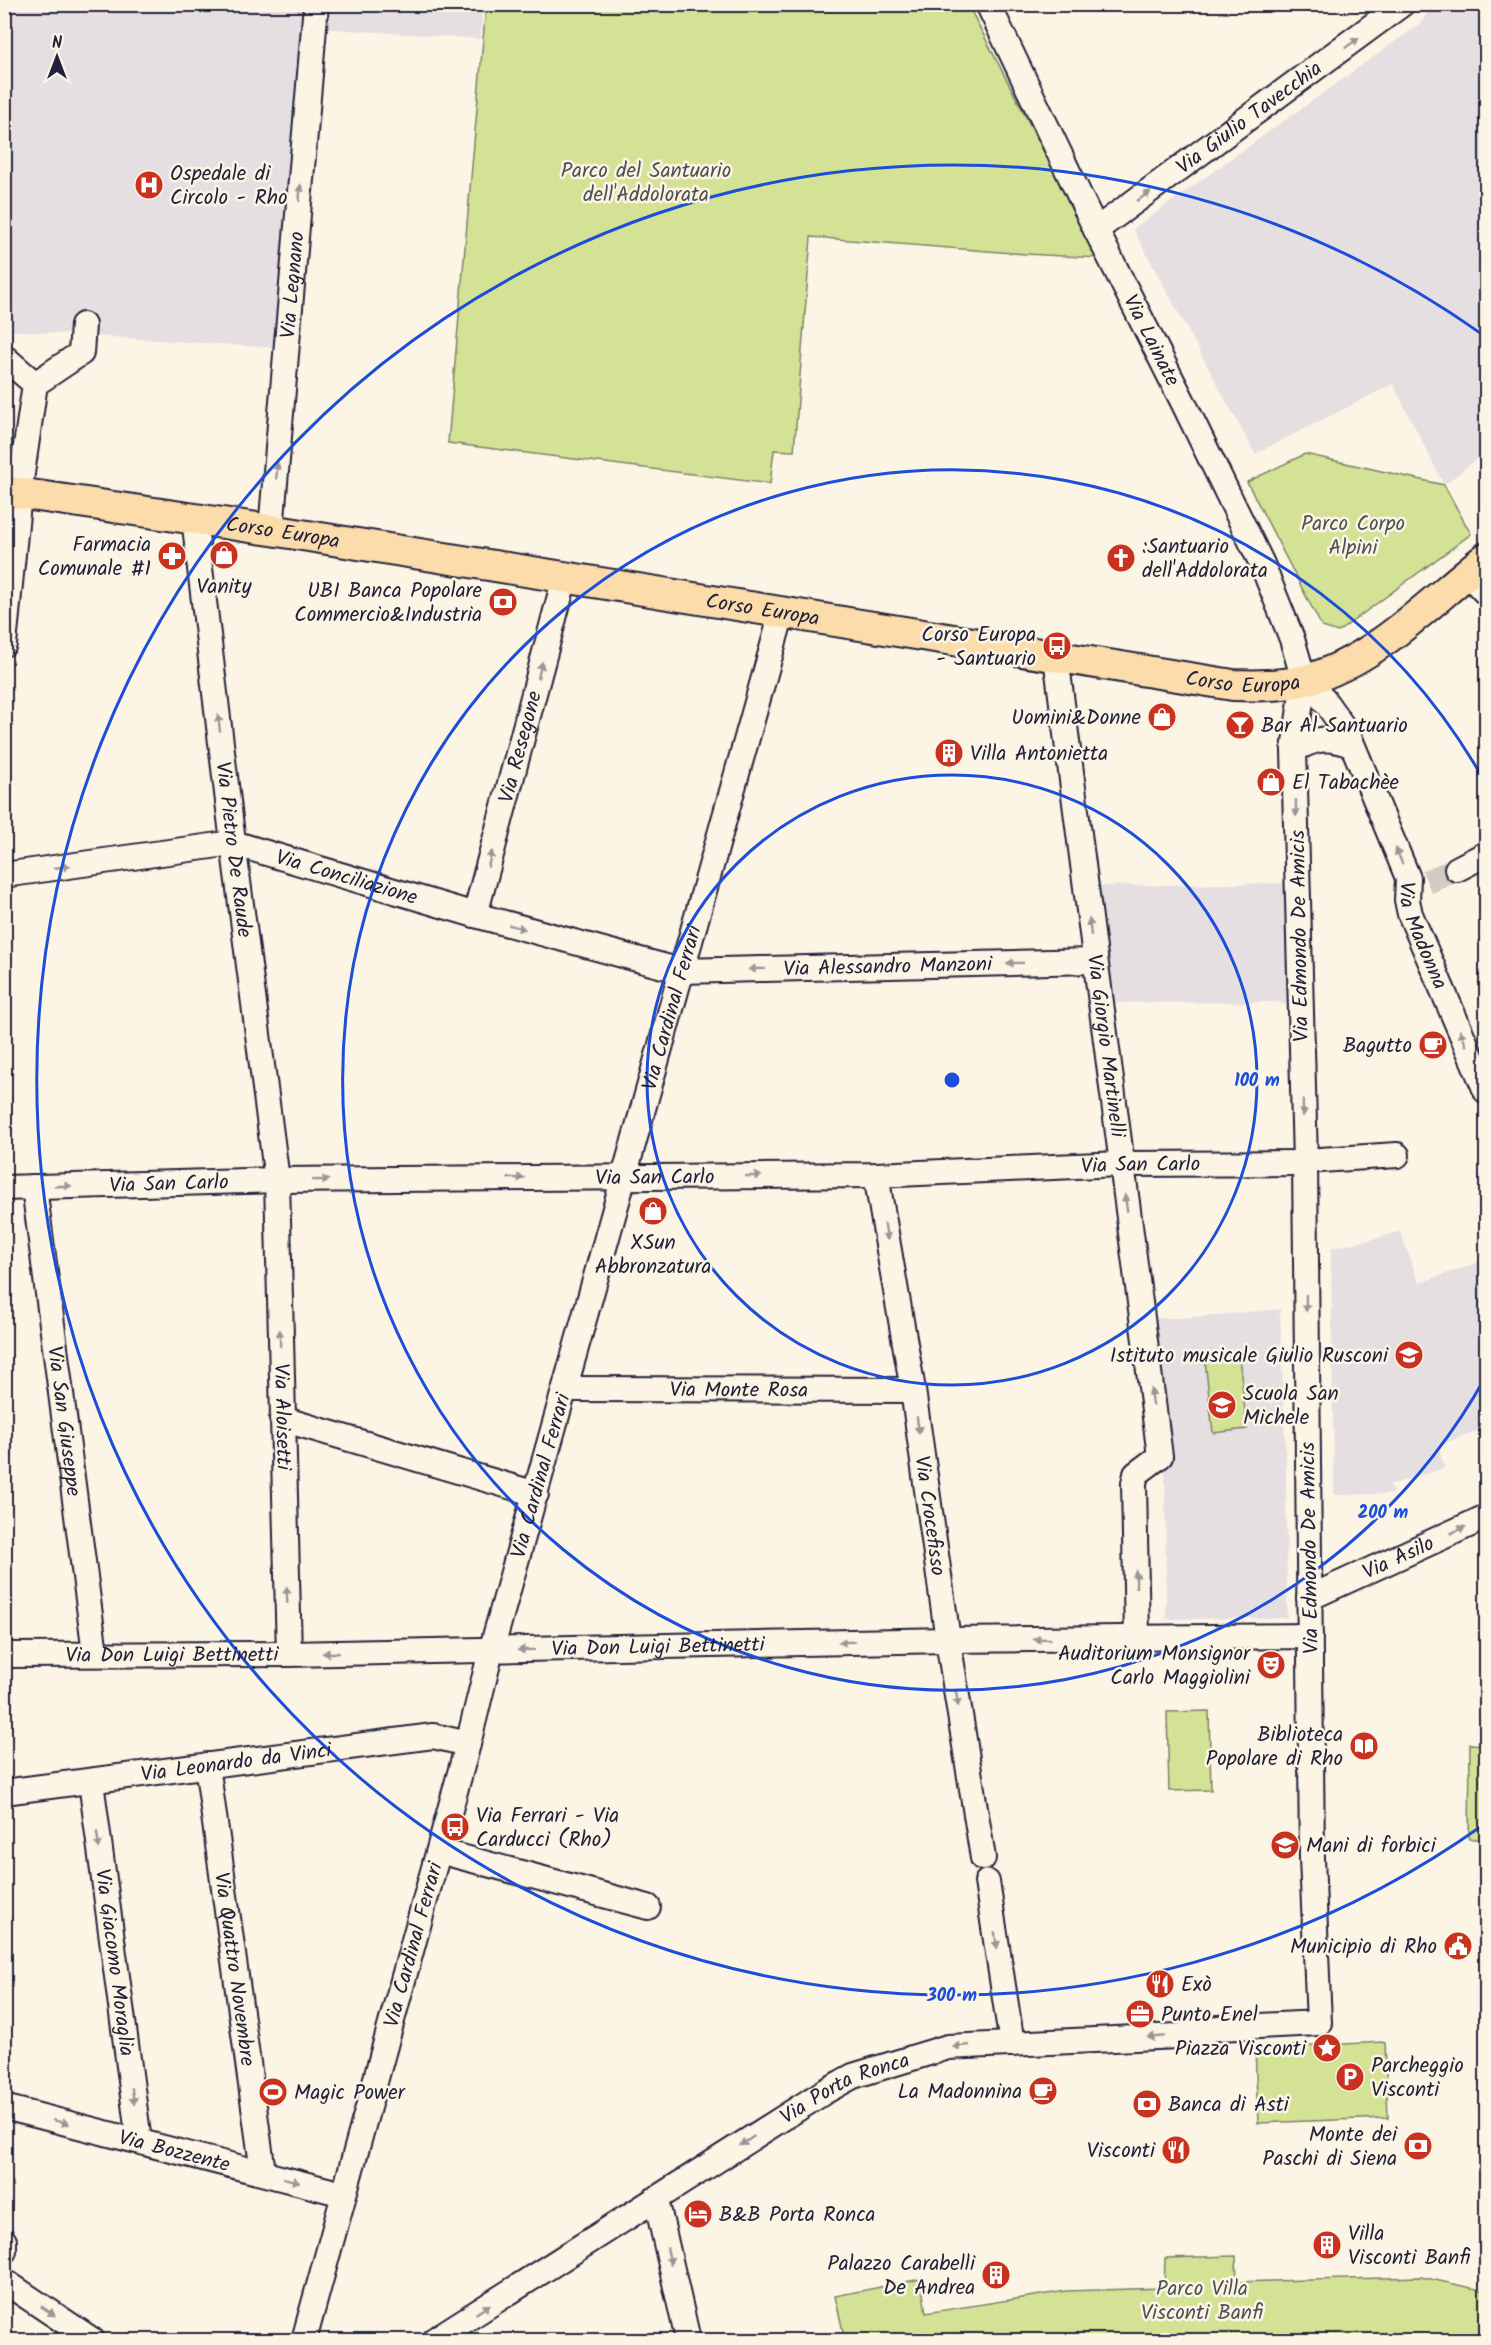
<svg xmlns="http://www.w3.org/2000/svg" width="1491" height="2345" font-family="Kalam,sans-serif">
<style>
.built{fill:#e5dfe2}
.green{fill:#d3e295;stroke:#7a8268;stroke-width:1.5}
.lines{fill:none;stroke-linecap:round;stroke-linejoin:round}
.minor-tunnel{stroke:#d0cbc3;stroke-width:24;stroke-dasharray:24 12;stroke-linecap:butt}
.minor-casing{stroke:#22223b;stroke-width:28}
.major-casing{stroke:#22223b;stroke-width:34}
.minor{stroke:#fcf5e5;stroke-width:24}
.major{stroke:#fddcac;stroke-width:30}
.oneway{fill:#9a9698}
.ring{fill:none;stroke:#1d4ed8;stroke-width:3}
.labels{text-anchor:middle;stroke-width:5;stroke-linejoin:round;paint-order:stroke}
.street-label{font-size:21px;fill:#22223b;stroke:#fcf5e5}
.park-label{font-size:21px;fill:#4e5252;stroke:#fcf5e5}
.poi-label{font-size:21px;fill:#22223b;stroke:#fcf5e5;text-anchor:start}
.centre{fill:#1d4ed8;stroke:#fcf5e5;stroke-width:3}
.ring-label{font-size:18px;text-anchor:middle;font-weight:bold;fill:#1d4ed8;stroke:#fcf5e5;stroke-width:5;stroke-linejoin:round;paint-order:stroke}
</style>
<rect width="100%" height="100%" fill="#fcf5e5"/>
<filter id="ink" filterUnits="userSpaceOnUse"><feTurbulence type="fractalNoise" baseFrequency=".0167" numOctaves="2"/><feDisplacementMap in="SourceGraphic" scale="12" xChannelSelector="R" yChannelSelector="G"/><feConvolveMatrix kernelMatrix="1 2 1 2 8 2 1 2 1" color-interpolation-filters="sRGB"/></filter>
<g filter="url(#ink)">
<!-- built -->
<g class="built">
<polygon points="1433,4 1486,5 1486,476 1477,459 1444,485 1393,384 1255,454 1133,229 1421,23"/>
<polygon points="4,5 483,5 480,39 305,27 279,348 5,330"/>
<polygon points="1289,883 1291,1005 1276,1002 1114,1003 1095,886"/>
<polygon points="1400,1231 1419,1283 1486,1260 1486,1427 1438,1446 1445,1468 1390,1485 1393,1494 1334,1495 1331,1248 1375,1239"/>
<polygon points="1280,1309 1286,1467 1287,1618 1166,1619 1165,1468 1152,1318 1182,1318"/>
</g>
<!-- green -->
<g class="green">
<polygon points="486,5 968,5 1099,258 1026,254 811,237 794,451 774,450 770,484 448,443"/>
<polygon points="1305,454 1444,485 1471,534 1338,632 1322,627 1247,482"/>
<polygon points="1239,1356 1247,1429 1213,1433 1205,1360"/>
<polygon points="1209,1711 1211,1790 1169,1791 1167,1712"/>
<polygon points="1470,1744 1486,1745 1486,1839 1469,1839"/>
<polygon points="1385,2042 1388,2118 1258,2123 1255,2048"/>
<polygon points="1236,2256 1237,2282 1421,2277 1486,2291 1486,2340 845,2340 835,2296 921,2279 926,2313 1066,2291 1164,2288 1165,2258"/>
</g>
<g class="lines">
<!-- minor-tunnel -->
<polyline class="minor-tunnel" points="1427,882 1457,869"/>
<!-- minor casing -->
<g class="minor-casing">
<g id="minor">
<path id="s1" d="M1096,230L1402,4"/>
<polyline points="4,357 35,384"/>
<path id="s2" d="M194,518L233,843L277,1180L289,1654"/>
<path id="s3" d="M271,530L316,4"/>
<polyline points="1467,573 1486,593"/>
<polyline points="4,644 19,494 35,384 81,353 83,325"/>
<path id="s4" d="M1056,657L1160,1456L1136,1474L1134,1483L1137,1638"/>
<path id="s5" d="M1304,680L1324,700L1348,734L1408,878L1407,900L1410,914L1486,1091"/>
<path d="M1294,750C1315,738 1329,736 1351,745"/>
<polyline points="1457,869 1486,854"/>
<path id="s6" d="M4,875L233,843L475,915L681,971L1094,961"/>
<path id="s7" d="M475,915L565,577"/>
<polyline points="1305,1161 1397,1155"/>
<path id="s8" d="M876,1175L913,1390L948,1640L983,1858"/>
<path id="s9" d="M34,1187L95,1653"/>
<path id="s10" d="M4,1188L277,1180L876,1175L1120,1164L1305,1163"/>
<path id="s11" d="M565,1389L913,1390"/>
<polyline points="282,1419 536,1494"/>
<path id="s12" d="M1309,1598L1486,1517"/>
<path id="s13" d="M4,1655L289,1654L948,1640L1310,1636"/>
<path id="s14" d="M207,1765L263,2172"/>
<path id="s15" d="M91,1782L139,2141"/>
<path id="s16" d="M4,1792L433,1736L468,1744"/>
<polyline points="439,1851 648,1907"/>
<polyline points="987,1882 1012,2044"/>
<path id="s17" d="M4,2107L343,2194"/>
<polyline points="656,2199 688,2340"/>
<polyline points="4,2241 4,2251"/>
<polyline points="4,2281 92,2340"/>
<path id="s18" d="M304,2340L468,1744L491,1651L782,613"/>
<path id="s19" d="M434,2340L824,2092L853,2076L948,2047L1178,2036L1218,2028L1319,2023L1312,1858L1305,1161L1294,750L1304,680L1292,639L1262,564L1184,404L1096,230L988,4"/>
</g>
</g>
<!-- major casing -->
<g class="major-casing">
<g id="major">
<path id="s20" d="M4,491L271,530L1233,685C1256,686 1283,686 1306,680C1377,660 1429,602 1486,558"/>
</g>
</g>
<!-- minor -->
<use href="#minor" class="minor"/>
<!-- major -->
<use href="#major" class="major"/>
</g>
<!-- one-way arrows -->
<defs><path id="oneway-solid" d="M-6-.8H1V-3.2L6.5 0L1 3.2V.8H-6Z" transform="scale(1.5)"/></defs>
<g class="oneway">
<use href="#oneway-solid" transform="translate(1352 43) rotate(-36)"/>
<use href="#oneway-solid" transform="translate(300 193) rotate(-85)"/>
<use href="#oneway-solid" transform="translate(1144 196) rotate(-36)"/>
<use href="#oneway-solid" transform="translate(277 471) rotate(-85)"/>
<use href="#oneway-solid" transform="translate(540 670) rotate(-75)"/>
<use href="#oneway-solid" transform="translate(219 723) rotate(-97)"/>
<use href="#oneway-solid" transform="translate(1296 808) rotate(89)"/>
<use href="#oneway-solid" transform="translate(1399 856) rotate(-113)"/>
<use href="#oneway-solid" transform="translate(490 859) rotate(-75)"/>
<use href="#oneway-solid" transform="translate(62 867) rotate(-8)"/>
<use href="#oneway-solid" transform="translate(517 927) rotate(15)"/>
<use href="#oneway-solid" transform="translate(1090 927) rotate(-97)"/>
<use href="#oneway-solid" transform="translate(1015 963) rotate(179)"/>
<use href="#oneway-solid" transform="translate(757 969) rotate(179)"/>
<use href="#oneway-solid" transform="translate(1463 1038) rotate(-113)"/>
<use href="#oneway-solid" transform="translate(1303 1108) rotate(89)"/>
<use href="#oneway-solid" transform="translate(753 1176) rotate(-1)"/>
<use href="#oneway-solid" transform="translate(516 1178) rotate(-1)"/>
<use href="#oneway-solid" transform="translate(321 1180) rotate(-1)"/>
<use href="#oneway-solid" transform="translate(63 1186) rotate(-2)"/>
<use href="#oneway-solid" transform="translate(1126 1203) rotate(-98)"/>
<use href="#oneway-solid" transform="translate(886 1232) rotate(80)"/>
<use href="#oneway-solid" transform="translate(1306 1303) rotate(89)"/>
<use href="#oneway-solid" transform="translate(280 1338) rotate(-91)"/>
<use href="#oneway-solid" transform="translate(1152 1397) rotate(-98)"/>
<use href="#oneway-solid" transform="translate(918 1425) rotate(82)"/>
<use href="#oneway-solid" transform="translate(1458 1530) rotate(-25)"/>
<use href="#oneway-solid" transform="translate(1136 1579) rotate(-91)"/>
<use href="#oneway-solid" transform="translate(287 1595) rotate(-92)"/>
<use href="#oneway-solid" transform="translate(1042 1639) rotate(179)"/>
<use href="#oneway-solid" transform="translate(847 1642) rotate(179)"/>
<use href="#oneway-solid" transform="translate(526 1650) rotate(179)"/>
<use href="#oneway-solid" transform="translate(331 1653) rotate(179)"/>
<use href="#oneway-solid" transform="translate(957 1698) rotate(81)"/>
<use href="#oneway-solid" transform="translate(98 1840) rotate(82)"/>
<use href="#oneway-solid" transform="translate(996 1940) rotate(81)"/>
<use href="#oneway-solid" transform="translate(1156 2037) rotate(176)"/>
<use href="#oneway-solid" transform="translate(961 2046) rotate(174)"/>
<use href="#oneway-solid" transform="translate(133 2096) rotate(82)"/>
<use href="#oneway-solid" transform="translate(61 2122) rotate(14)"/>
<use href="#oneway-solid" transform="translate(747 2141) rotate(147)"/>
<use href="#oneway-solid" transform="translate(291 2180) rotate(15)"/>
<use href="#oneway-solid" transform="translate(669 2256) rotate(77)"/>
<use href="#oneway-solid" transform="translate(483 2309) rotate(-33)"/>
<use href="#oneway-solid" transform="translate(48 2311) rotate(34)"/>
</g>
</g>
<!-- distance rings -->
<g class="ring">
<circle cx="952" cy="1080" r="305"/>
<path d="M1486 1376A610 610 0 1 1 1486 784"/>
<path d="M1483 1825A915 915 0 1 1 1483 335"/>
</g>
<!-- icons -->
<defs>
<g id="hospital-disc" transform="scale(1.5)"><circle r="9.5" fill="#c8321e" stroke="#fcf5e5"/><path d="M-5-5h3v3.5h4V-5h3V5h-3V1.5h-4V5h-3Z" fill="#fff"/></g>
<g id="shop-disc" transform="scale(1.5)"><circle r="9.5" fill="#c8321e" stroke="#fcf5e5"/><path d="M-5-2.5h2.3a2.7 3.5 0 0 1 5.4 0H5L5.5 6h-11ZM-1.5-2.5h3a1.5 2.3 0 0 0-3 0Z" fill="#fff"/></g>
<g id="pharmacy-disc" transform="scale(1.5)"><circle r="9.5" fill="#c8321e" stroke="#fcf5e5"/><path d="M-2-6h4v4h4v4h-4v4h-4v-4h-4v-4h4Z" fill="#fff"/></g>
<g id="church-disc" transform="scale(1.5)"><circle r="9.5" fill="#c8321e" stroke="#fcf5e5"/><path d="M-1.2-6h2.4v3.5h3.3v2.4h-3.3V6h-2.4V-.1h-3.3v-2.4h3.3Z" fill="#fff"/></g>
<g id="bank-disc" transform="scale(1.5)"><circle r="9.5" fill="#c8321e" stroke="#fcf5e5"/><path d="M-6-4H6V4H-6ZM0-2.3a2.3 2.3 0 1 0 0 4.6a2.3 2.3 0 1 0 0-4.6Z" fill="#fff"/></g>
<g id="bus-disc" transform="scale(1.5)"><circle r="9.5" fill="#c8321e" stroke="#fcf5e5"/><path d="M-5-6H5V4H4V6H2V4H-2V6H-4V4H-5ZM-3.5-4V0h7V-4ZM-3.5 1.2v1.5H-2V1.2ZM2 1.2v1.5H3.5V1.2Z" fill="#fff"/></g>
<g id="bar-disc" transform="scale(1.5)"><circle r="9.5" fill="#c8321e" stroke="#fcf5e5"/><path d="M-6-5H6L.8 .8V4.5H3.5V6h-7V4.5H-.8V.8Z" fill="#fff"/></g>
<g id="building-disc" transform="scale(1.5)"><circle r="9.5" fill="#c8321e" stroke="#fcf5e5"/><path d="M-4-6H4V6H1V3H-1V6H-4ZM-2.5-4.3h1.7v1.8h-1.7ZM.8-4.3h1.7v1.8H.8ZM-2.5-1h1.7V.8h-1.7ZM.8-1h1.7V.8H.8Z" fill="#fff"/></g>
<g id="cafe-disc" transform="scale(1.5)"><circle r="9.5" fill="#c8321e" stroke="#fcf5e5"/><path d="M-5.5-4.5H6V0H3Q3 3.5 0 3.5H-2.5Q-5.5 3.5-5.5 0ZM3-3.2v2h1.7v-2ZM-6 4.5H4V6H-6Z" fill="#fff"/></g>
<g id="school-disc" transform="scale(1.5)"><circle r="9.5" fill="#c8321e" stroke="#fcf5e5"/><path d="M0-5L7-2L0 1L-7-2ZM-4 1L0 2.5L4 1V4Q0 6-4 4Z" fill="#fff"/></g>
<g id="theatre-disc" transform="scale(1.5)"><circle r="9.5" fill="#c8321e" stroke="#fcf5e5"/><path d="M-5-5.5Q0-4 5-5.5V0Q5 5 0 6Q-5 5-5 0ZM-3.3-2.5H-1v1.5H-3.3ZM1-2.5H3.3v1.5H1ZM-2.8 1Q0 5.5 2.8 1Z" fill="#fff"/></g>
<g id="library-disc" transform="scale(1.5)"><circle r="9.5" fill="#c8321e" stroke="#fcf5e5"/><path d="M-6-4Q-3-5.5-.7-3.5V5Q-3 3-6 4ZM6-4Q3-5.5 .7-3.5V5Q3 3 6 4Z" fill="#fff"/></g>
<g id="civic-disc" transform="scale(1.5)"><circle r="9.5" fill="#c8321e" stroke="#fcf5e5"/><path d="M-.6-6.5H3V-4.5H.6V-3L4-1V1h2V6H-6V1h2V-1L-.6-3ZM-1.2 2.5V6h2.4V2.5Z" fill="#fff"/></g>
<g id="restaurant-disc" transform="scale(1.5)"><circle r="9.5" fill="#c8321e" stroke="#fcf5e5"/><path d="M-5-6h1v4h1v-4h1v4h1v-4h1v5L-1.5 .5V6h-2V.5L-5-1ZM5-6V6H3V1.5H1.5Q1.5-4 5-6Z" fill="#fff"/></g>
<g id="office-disc" transform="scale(1.5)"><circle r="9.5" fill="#c8321e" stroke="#fcf5e5"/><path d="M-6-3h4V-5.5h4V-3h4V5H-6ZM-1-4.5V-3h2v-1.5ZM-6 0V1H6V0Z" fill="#fff"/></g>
<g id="sight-disc" transform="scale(1.5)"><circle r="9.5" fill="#c8321e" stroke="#fcf5e5"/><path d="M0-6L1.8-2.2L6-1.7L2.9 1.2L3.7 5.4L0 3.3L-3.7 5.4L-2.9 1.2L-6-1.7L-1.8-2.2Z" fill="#fff"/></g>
<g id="parking-disc" transform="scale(1.5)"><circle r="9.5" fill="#c8321e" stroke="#fcf5e5"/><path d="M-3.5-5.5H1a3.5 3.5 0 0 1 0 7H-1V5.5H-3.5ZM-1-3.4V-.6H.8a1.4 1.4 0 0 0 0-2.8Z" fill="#fff"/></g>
<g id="stadium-disc" transform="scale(1.5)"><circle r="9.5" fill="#c8321e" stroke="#fcf5e5"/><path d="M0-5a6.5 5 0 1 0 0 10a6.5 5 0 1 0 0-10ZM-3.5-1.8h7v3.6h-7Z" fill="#fff"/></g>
<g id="hotel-disc" transform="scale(1.5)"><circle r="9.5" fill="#c8321e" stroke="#fcf5e5"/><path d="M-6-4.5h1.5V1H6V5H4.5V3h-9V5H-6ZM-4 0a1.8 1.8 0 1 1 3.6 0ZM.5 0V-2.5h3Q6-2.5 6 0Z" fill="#fff"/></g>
</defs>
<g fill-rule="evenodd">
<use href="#hospital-disc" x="149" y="185"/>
<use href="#shop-disc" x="224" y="555"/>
<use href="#pharmacy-disc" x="172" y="556"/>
<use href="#church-disc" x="1121" y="558"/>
<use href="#bank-disc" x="503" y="602"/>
<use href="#bus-disc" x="1057" y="646"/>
<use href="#shop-disc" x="1162" y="717"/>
<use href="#bar-disc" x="1240" y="725"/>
<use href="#building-disc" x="949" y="753"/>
<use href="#shop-disc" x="1271" y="782"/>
<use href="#cafe-disc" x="1433" y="1045"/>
<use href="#shop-disc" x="653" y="1211"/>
<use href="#school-disc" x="1409" y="1355"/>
<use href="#school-disc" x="1222" y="1405"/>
<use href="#theatre-disc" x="1271" y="1665"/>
<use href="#library-disc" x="1364" y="1746"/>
<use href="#bus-disc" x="455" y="1827"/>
<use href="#school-disc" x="1285" y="1845"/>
<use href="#civic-disc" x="1458" y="1946"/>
<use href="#restaurant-disc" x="1160" y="1984"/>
<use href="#office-disc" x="1140" y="2014"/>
<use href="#sight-disc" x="1327" y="2048"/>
<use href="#parking-disc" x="1350" y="2077"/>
<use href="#cafe-disc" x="1043" y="2091"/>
<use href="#stadium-disc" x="273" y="2092"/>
<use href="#bank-disc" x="1147" y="2104"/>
<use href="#bank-disc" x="1418" y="2146"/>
<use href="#restaurant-disc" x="1176" y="2150"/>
<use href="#hotel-disc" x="698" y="2214"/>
<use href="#building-disc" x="1327" y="2245"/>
<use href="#building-disc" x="996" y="2275"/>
</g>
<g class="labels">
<!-- street labels -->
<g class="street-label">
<text dy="7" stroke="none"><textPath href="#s1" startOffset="190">Via Giulio Tavecchia</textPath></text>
<text dy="7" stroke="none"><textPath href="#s3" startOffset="246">Via Legnano</textPath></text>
<text transform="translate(1152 340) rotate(63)" y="7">Via Lainate</text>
<text dy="7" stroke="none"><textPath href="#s20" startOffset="282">Corso Europa</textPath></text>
<text dy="7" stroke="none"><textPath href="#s20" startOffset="768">Corso Europa</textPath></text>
<text dy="7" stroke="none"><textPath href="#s20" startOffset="1254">Corso Europa</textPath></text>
<text dy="7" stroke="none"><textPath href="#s7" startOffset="174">Via Resegone</textPath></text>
<text dy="7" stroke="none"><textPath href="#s2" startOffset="334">Via Pietro De Raude</textPath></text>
<text dy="7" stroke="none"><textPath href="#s6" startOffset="350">Via Conciliazione</textPath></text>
<text dy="7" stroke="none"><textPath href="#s5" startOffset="286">Via Madonna</textPath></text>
<text transform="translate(1299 936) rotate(-91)" y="7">Via Edmondo De Amicis</text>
<text dy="7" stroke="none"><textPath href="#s6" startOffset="904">Via Alessandro Manzoni</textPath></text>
<text dy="7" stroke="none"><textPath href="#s18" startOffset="1382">Via Cardinal Ferrari</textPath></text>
<text dy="7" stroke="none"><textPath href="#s4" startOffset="392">Via Giorgio Martinelli</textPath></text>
<text dy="7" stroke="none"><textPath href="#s10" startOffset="1137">Via San Carlo</textPath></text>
<text dy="7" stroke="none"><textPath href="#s10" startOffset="651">Via San Carlo</textPath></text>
<text dy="7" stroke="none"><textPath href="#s10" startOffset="165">Via San Carlo</textPath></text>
<text dy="7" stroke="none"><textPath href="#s11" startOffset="174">Via Monte Rosa</textPath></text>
<text dy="7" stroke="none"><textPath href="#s2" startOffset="904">Via Aloisetti</textPath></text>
<text dy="7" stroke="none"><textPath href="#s9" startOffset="236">Via San Giuseppe</textPath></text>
<text dy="7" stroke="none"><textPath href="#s18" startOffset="896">Via Cardinal Ferrari</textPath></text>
<text dy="7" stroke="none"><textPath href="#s8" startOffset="345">Via Crocefisso</textPath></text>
<text transform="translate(1309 1548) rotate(-91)" y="7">Via Edmondo De Amicis</text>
<text dy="7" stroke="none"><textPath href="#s12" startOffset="98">Via Asilo</textPath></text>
<text dy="7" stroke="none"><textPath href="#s13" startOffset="654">Via Don Luigi Bettinetti</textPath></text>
<text dy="7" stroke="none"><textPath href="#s13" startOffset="168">Via Don Luigi Bettinetti</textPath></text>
<text dy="7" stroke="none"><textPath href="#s16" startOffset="234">Via Leonardo da Vinci</textPath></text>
<text dy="7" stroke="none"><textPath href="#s18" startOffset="410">Via Cardinal Ferrari</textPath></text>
<text dy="7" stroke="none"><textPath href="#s15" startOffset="182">Via Giacomo Moraglia</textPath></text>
<text dy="7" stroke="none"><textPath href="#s14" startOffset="206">Via Quattro Novembre</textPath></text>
<text dy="7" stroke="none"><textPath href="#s19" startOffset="483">Via Porta Ronca</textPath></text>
<text dy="7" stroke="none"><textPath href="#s17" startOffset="176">Via Bozzente</textPath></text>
</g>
<!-- park labels -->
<g class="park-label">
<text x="646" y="177">Parco del Santuario<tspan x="646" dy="24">dell'Addolorata</tspan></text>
<text x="1353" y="530">Parco Corpo<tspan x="1353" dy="24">Alpini</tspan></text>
<text x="1202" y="2295">Parco Villa<tspan x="1202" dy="24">Visconti Banfi</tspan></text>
</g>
<!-- poi labels -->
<g class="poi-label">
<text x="170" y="180">Ospedale di<tspan x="170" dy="24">Circolo - Rho</tspan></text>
<text x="151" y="551" text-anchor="end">Farmacia<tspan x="151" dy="24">Comunale #1</tspan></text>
<text x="1142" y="553">:Santuario<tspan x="1142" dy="24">dell'Addolorata</tspan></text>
<text x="224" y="593" text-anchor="middle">Vanity</text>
<text x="482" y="597" text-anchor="end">UBI Banca Popolare<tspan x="482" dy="24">Commercio&amp;Industria</tspan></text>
<text x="1036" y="641" text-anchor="end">Corso Europa<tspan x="1036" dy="24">- Santuario</tspan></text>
<text x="1141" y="724" text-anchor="end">Uomini&amp;Donne</text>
<text x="1261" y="732">Bar Al Santuario</text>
<text x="970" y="760">Villa Antonietta</text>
<text x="1292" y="789">El Tabachèe</text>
<text x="1412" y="1052" text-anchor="end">Bagutto</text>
<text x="653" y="1249" text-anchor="middle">XSun<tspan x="653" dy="24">Abbronzatura</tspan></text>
<text x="1388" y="1362" text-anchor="end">Istituto musicale Giulio Rusconi</text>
<text x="1243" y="1400">Scuola San<tspan x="1243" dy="24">Michele</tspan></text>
<text x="1250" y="1660" text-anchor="end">Auditorium Monsignor<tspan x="1250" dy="24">Carlo Maggiolini</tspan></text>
<text x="1343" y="1741" text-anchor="end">Biblioteca<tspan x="1343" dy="24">Popolare di Rho</tspan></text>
<text x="476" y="1822">Via Ferrari - Via<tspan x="476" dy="24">Carducci (Rho)</tspan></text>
<text x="1306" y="1852">Mani di forbici</text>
<text x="1437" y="1953" text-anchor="end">Municipio di Rho</text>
<text x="1181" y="1991">Exò</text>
<text x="1161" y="2021">Punto Enel</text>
<text x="1306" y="2055" text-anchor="end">Piazza Visconti</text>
<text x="1371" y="2072">Parcheggio<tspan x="1371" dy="24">Visconti</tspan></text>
<text x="1022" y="2098" text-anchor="end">La Madonnina</text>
<text x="294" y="2099">Magic Power</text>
<text x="1168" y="2111">Banca di Asti</text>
<text x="1397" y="2141" text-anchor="end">Monte dei<tspan x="1397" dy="24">Paschi di Siena</tspan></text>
<text x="1155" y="2157" text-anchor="end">Visconti</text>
<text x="719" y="2221">B&amp;B Porta Ronca</text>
<text x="1348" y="2240">Villa<tspan x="1348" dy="24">Visconti Banfi</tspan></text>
<text x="975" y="2270" text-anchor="end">Palazzo Carabelli<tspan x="975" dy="24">De Andrea</tspan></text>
</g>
</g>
<circle cx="952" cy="1080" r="9" class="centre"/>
<g class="ring-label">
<text x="1257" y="1086">100 m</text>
<text x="1383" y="1518">200 m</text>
<text x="952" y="2001">300 m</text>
</g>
<!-- margin -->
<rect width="1491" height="2345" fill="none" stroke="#fcf5e5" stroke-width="24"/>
<rect x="12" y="12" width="1467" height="2321" fill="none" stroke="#22223b" stroke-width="2" filter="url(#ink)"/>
<!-- north arrow -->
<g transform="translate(57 57)" stroke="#fcf5e5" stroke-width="4.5" paint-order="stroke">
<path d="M0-4.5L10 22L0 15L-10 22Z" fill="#22223b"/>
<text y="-9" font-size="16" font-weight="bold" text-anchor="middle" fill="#22223b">N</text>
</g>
</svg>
